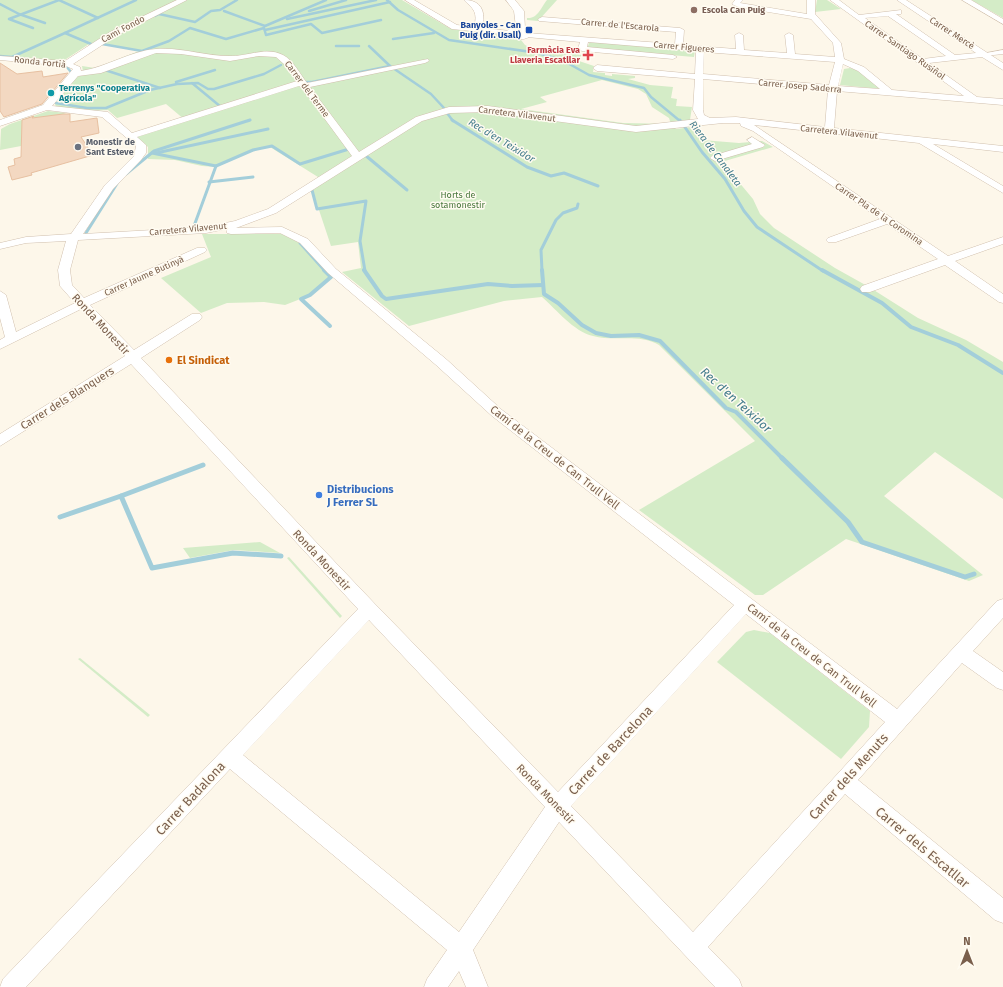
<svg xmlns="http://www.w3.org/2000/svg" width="1003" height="987" font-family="'Fira Sans',sans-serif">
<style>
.green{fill:#d4ecc7;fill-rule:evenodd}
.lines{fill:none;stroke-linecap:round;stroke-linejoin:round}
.stream-far3{stroke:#a3ceda;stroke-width:2.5}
.stream-far2{stroke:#a3ceda;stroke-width:3}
.stream-far1{stroke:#a3ceda;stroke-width:4}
.stream{stroke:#a3ceda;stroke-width:5}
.building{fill:#f3d8c1;stroke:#e7c0a1}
.pedestrian-casing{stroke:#d1c0ae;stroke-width:1}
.minor-casing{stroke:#d1c0ae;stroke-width:1}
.tertiary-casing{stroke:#d1c0ae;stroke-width:1}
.pedestrian{fill:#fff;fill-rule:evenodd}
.minor{fill:#fff;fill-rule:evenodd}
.tertiary{fill:#fff;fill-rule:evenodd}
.education-dot{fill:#8d6e63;stroke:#fffbf1;stroke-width:1.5}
.transit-dot{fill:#1a4fb4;stroke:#fffbf1;stroke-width:1.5}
.health-dot{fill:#e0444e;stroke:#fffbf1;stroke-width:1.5}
.culture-dot{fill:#0f9aa8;stroke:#fffbf1;stroke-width:1.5}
.worship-dot{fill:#6b7280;stroke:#fffbf1;stroke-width:1.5}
.food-dot{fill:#e8710a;stroke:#fffbf1;stroke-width:1.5}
.shop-dot{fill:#3f7fe0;stroke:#fffbf1;stroke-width:1.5}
.labels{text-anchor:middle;stroke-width:3;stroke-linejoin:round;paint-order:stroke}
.far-education-label{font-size:9px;font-weight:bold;fill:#785e54;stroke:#fffbf1;text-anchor:start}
.far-transit-label{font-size:9px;font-weight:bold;fill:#164399;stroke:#fffbf1;text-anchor:end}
.far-street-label{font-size:9px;fill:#7a5f4c;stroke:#fffbf1}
.far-health-label{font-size:9px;font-weight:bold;fill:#be3a42;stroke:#fffbf1;text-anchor:end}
.far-culture-label{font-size:9px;font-weight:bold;fill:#0d838f;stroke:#fffbf1;text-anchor:start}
.far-worship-label{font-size:9px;font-weight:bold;fill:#5b616d;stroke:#fffbf1;text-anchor:start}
.far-park-label{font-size:9px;fill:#4d7a41;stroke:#fffbf1}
.far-water-label{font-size:10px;font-style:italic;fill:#447c8d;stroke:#fffbf1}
.street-label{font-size:11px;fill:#7a5f4c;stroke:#fffbf1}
.food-label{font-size:11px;font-weight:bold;fill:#c56008;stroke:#fffbf1;text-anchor:start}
.shop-label{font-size:11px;font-weight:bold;fill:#366cbe;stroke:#fffbf1;text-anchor:start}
.water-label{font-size:12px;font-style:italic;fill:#447c8d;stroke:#fffbf1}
.near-street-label{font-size:13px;fill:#7a5f4c;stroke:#fffbf1}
</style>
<rect width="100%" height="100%" fill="#fdf7ea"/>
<!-- green -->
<g class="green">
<path d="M0,0H402L451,29L504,35L510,39L521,40L525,45L531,48L582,55L579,61L594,66L593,72L605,73V75L612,76V74L635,76V78L628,79L650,85L673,87L671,98L677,99L676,106L692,107L690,120L672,124L676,129L692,127L702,140L739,143L762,141L773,147L718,163L738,181L753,199L760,214L774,228L835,268L869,287L918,318L966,340L1003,362V499L935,452L884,496L983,575L969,581L846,539L763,595H755L639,510L755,441L659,345C639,333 615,342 593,336C573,331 557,310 542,297L504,301L409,326L342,272L361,268L358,242L331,246L312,189L318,177L270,147L253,151L216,167L202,166L175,160L148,159V147L136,136L185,120L166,104L117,118L108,110L86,111L56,107L55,104L77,77L90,72L83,71L82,66L95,68L139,51L101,44H89L63,61L0,56ZM602,80L638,89L646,94L652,107L669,118L671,124L623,123L521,109L547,102L540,97Z"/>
<path d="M547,0H557L538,21L527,20V18C538,19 541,7 547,0Z"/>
<polygon points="817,0 827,0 841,9 815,12"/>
<polygon points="972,0 1003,0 1003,18 973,1"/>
<polygon points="590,41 695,50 694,57 587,48"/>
<polygon points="850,68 856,69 881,89 840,85 844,69"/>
<polygon points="48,111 66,113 22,130 21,146 0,150 1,129 10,124"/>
<polygon points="202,234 282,234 297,241 331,275 308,296 285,305 264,302 227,303 201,313 161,278 211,257"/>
<polygon points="260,542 280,553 234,550 190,558 183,548"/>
<polygon points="289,557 342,616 340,618 287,558"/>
<polygon points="754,630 770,633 870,711 869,727 841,759 717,662 746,632"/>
<polygon points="80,658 150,715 148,717 78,659"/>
</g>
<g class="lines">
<!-- stream-far3 -->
<g class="stream-far3">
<polyline points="387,0 398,10 449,40 538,53 564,61 589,75 644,88 651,97 680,121"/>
<polyline points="0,4 19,14 45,23"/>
<polyline points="224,11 265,26 326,0"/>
<polyline points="309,11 346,0"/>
<polyline points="155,16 159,14 195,22 211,11 220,10 237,0"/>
<polyline points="287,19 376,0"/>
<polyline points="33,28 9,19 59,0 98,18"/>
<polyline points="265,30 390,2"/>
<polyline points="65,33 136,0"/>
<polyline points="393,39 434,33"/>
<polyline points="102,44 142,51 169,41 190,28 226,39 264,28 266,35 311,24 322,33 381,20"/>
<polyline points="336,46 359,46"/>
<polyline points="369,46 390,66 431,94 444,108"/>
<polyline points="0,56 12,57 65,33 91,44"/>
<polyline points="66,66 71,72"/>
<polyline points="107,69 105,70 160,88"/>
<polyline points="176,82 215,70"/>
<polyline points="301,82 312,82 390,66"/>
<polyline points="192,83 221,107 224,106"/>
<polyline points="56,103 87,108 106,108 150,90 177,84 198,83 208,89 214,89 264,74 281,65"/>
<polyline points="447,113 453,121"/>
<polyline points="248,121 250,120"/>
</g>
<!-- stream-far2 -->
<g class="stream-far2">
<polyline points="452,120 527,167 551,176 564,173 598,186"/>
<polyline points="680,120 702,152 725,179 744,211 757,227 823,271"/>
<polyline points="152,153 216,166 253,150 272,146 300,164 349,149"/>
<polyline points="156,153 268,129"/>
<polyline points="365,155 407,190"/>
<polyline points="126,174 154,151 250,120"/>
<polyline points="209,182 253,177"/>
<polyline points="312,190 317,209 366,201 360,241 365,271"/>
<polyline points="194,226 216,166"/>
<polyline points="86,233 118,182"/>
<polyline points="300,243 325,271"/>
<polyline points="542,271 541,250 556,220 563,213 577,208 578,204"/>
</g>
<!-- stream-far1 -->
<g class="stream-far1">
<polyline points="324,270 331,277 310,295 301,299 330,326"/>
<polyline points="364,270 382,296 386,299 488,284 512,286 543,285"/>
<polyline points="542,270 544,294 558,303 582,325 596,333 611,336 639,335 660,341 726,408 736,412 783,459"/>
<polyline points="822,270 882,303 911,327 958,345 1003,373"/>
</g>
<!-- stream -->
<g class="stream">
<polyline points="782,458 848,522 862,542 965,577 974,574"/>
<polyline points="121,496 203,465"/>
<polyline points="60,517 121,496 152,568 233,553 281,556"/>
</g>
</g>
<!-- building -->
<g class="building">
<polygon points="0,63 17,74 42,71 43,77 68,73 42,104 4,117 0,111"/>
<polygon points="63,114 70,114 70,122 97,118 99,133 81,137 93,155 31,173 32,175 12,180 8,167 15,165 14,159 21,157 22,120 34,116 32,118"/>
</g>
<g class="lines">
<!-- pedestrian casing -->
<g class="pedestrian-casing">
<polygon id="pedestrian" points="1003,50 1003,54 984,56 981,54"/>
</g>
<!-- minor casing -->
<g class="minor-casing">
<g id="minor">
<path d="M177,0H187L116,36L73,64L80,67L81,71C107,67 130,51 156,49C181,47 205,56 229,56C247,57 266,46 283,55C293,60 300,74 307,83L428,59L429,61L425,63L310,87L359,152L416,117L449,107L488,106L636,126L698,119L693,110L695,79L597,71L593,68L597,65L695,74L696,51L588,42L587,47L673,55L677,57L673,59L582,51L578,49L580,42L527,37L523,35L527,33L675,44L676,32L539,21L538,19L542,17L680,28L684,30L683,45L736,49L735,35L739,33L743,35L744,50L787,53L785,35L789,33L793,35L795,54L835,57L833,43L811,19L738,7L732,4L735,0H743L740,3L807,14V0H815V14L841,43L844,59L864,67L892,90L964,96L830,0H839L859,15L901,10V14H896L955,55L976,53L897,0H906L1003,63V70L982,57L929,63L977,97L1003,99V105L837,91L834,128L1003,146V152L933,144L1003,186V193L919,143L754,125L948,256L1003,237V244L955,261L1003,294V303L999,302L945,265L870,292H862L860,289L862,286L938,259L887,224L836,242H828L826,240L828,238L880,219L753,131L741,126L740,123H723L636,132L488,112L450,113L422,121L276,213L236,228L282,227L308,239L336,269L446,359L502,410L897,709L997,601L1003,599V618L973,651L1003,672V690L997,688L962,663L858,780L1003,898V923L995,920L845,794L708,947L739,979L742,987H715L559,822L473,950L488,987H466L459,971L448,987H424L427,979L447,950L230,769L26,987H0L3,979L358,609L131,364L0,446V434L125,356L81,309L0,349V340L5,337L0,318V291L6,295L16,332L75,303L60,286L58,270L66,241L26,243L0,249V243L26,237L71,234L105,185L134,156L136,146L102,117L47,110L0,126V120L43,105L73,69L66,66L0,60V56L65,61L110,32ZM888,16L946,56L923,59L865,18ZM704,52L835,62L829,85L703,74ZM156,53L181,54L230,61L259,56L276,57L285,65L297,81L132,133L108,112L52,106L78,76L101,73ZM843,64L858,71L880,89L838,86ZM703,79L828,90L825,127L736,117L710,118L704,115L703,110ZM299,86L302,88L352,156L268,209L235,221L206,227L83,234L113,189L141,160L146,153V145L137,137ZM227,229V233L231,234L280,233L300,243L328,273L436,365L492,416L734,605L558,792L375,604L141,358L200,320L202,317L200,314H192L134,350L90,305L205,252L207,250L205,248H197L84,298L72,285L70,270L78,240L206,233ZM746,614L885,722L693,932L571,806ZM369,620L545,807L459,932L243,755Z"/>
<path d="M405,0H414L457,25L474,27C478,13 474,9 464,0C482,0 486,12 482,28L510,31L514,33L510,35L452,29Z"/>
<polygon points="962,0 971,0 1003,19 1003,24"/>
<polygon points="752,137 765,145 763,147 715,161 710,158 712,156 752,144 747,140"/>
</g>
</g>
<!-- tertiary casing -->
<g class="tertiary-casing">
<path id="tertiary" d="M506,0H515L524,11L525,28L529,29L533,34C525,42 513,40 505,33L510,28L516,27L514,11Z"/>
</g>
<!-- pedestrian -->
<use href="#pedestrian" class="pedestrian"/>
<!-- minor -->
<use href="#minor" class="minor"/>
<!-- tertiary -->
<use href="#tertiary" class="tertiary"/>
</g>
<!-- markers -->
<circle class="education-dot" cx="694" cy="10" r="4"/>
<rect class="transit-dot" x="525" y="26" width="8" height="8" rx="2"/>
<path class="health-dot" d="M586 49h4v4h4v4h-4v4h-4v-4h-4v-4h4z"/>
<circle class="culture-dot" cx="51" cy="93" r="4"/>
<circle class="worship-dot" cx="78" cy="147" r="4"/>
<circle class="food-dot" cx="169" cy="360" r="4"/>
<circle class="shop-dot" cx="319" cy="495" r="4"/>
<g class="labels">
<!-- far-education labels -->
<g class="far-education-label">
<text x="702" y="13">Escola Can Puig</text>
</g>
<!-- far-transit labels -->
<g class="far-transit-label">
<text x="521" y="28">Banyoles - Can<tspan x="521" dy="10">Puig (dir. Usall)</tspan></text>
</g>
<!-- far-street labels -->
<g class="far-street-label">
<text transform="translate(620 25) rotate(5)" y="3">Carrer de l'Escarola</text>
<text transform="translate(123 29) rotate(-28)" y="3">Camí Fondo</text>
<text transform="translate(952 33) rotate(33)" y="3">Carrer Mercè</text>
<text transform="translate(684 47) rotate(5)" y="3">Carrer Figueres</text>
<text transform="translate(905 50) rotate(35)" y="3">Carrer Santiago Rusiñol</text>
<text transform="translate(40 62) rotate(6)" y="3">Ronda Fortià</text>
<text transform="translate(800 86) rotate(5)" y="3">Carrer Josep Saderra</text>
<text transform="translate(307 89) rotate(53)" y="3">Carrer del Terme</text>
<text transform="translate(517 114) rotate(7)" y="3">Carretera Vilavenut</text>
<text transform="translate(839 132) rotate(6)" y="3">Carretera Vilavenut</text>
<text transform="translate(879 214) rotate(34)" y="3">Carrer Pla de la Coromina</text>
<text transform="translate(188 229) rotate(-5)" y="3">Carretera Vilavenut</text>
<text transform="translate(144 276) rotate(-24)" y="3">Carrer Jaume Butinyà</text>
</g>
<!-- far-health labels -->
<g class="far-health-label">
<text x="580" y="53">Farmàcia Eva<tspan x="580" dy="10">Llaveria Escatllar</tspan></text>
</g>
<!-- far-culture labels -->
<g class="far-culture-label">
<text x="59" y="91">Terrenys "Cooperativa<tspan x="59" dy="10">Agrícola"</tspan></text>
</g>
<!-- far-worship labels -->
<g class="far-worship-label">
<text x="86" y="145">Monestir de<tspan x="86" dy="10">Sant Esteve</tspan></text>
</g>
<!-- far-park labels -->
<g class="far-park-label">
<text x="458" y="198">Horts de<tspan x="458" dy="10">sotamonestir</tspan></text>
</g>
<!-- far-water labels -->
<g class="far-water-label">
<text transform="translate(502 140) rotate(31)" y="4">Rec d'en Teixidor</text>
<text transform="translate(716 153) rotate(53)" y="4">Riera de Canaleta</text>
</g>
<!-- street labels -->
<g class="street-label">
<text transform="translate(101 324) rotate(47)" y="4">Ronda Monestir</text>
<text transform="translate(67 398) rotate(-32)" y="4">Carrer dels Blanquers</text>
<text transform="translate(555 457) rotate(38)" y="4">Camí de la Creu de Can Trull Vell</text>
<text transform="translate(322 560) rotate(47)" y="4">Ronda Monestir</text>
<text transform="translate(812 655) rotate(38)" y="4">Camí de la Creu de Can Trull Vell</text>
<text transform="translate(546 794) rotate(46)" y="4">Ronda Monestir</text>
</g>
<!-- food labels -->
<g class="food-label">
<text x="177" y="364">El Sindicat</text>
</g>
<!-- shop labels -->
<g class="shop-label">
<text x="327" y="493">Distribucions<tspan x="327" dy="13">J Ferrer SL</tspan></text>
</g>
<!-- water labels -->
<g class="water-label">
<text transform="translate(736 400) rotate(42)" y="4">Rec d'en Teixidor</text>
</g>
<!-- near-street labels -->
<g class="near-street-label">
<text transform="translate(610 750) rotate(-47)" y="5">Carrer de Barcelona</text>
<text transform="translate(848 776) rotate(-48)" y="5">Carrer dels Menuts</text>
<text transform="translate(190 798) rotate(-47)" y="5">Carrer Badalona</text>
<text transform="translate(923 847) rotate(40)" y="5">Carrer dels Escatllar</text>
</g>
</g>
<!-- north arrow -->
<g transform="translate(967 951)" stroke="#fffbf1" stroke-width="3" paint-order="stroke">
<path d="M0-3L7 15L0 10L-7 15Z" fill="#7a5f4c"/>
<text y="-6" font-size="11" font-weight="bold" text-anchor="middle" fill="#7a5f4c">N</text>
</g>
</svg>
